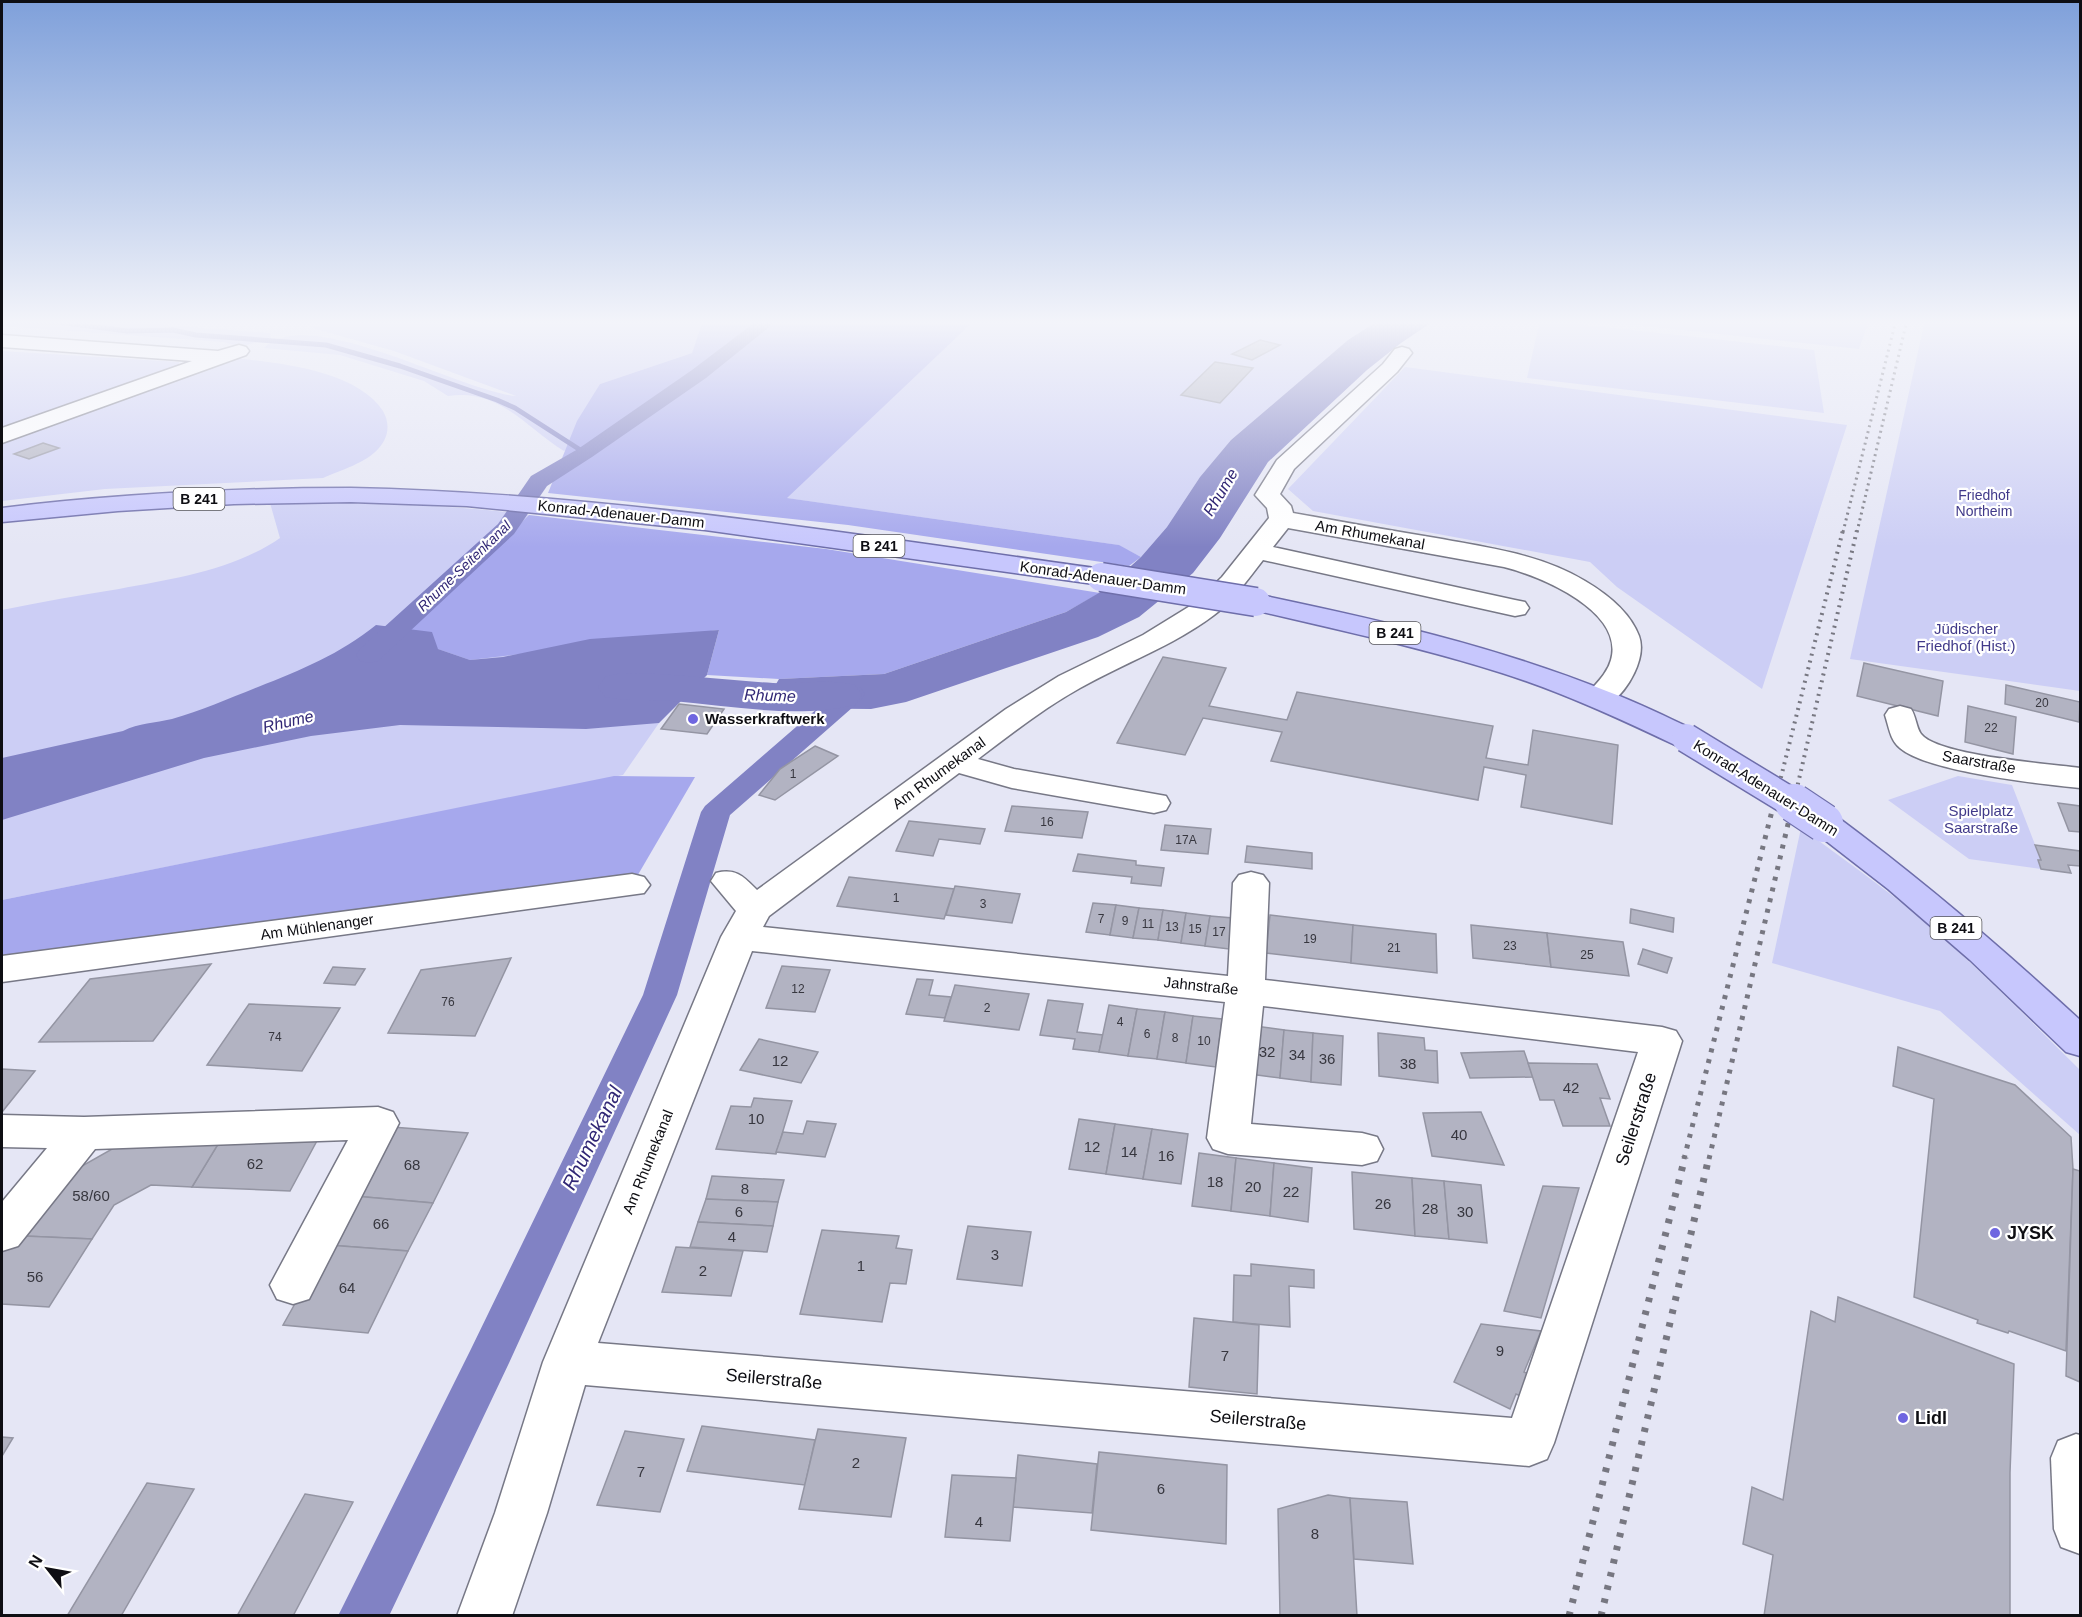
<svg xmlns="http://www.w3.org/2000/svg" width="2082" height="1617" font-family="Helvetica,sans-serif">
<style>
.green{fill:#cccef5}
.forest{fill:#a6a8ed}
.water{fill:#8182c4}
.lines{fill:none;stroke-linecap:round;stroke-linejoin:round}
.stream{stroke:#8182c4;stroke-width:5}
.canal{fill:#8182c4;fill-rule:evenodd}
.river{fill:#8182c4;fill-rule:evenodd}
.building{fill:#b2b3c2;stroke:#9495a3;stroke-width:1.5}
.minor-casing{stroke:#777886;stroke-width:3}
.major-casing{stroke:#6e6eaa;stroke-width:3}
.minor{fill:#fff;fill-rule:evenodd}
.major{fill:#c7c7fd;fill-rule:evenodd}
.rail-far3{stroke:#777781;stroke-width:3;stroke-dasharray:2 4;stroke-linecap:butt}
.rail-far2{stroke:#777781;stroke-width:4;stroke-dasharray:2 5;stroke-linecap:butt}
.rail-far1{stroke:#777781;stroke-width:5;stroke-dasharray:4 7;stroke-linecap:butt}
.rail{stroke:#777781;stroke-width:7;stroke-dasharray:4.5 9;stroke-linecap:butt}
.major-bridge-far1-casing{stroke:#6e6eaa;stroke-width:31;stroke-linecap:butt}
.major-bridge-casing{stroke:#6e6eaa;stroke-width:40;stroke-linecap:butt}
.major-bridge-far1{stroke:#c7c7fd;stroke-width:28}
.major-bridge{stroke:#c7c7fd;stroke-width:38}
.poi-dot{fill:#6f66e0;stroke:#fff;stroke-width:2}
.labels{text-anchor:middle;stroke-width:4.5;stroke-linejoin:round;paint-order:stroke}
.number-label{font-size:12px;fill:#37373f}
.far-park-label{font-size:14px;fill:#413a8a;stroke:#fff}
.shield{fill:#fff;stroke:#56565a;stroke-width:1.5}
.shield-label{font-size:14px;font-weight:bold;fill:#0e0e13}
.far-water-label{font-size:14px;font-style:italic;fill:#312775;stroke:#fff}
.street-label{font-size:15px;fill:#0e0e13;stroke:#fff}
.park-label{font-size:15px;fill:#413a8a;stroke:#fff}
.poi-label{font-size:15px;font-weight:bold;fill:#0e0e13;stroke:#fff;text-anchor:start}
.near-number-label{font-size:15px;fill:#37373f}
.water-label{font-size:16px;font-style:italic;fill:#312775;stroke:#fff}
.near-street-label{font-size:18px;fill:#0e0e13;stroke:#fff}
.near-poi-label{font-size:18px;font-weight:bold;fill:#0e0e13;stroke:#fff;text-anchor:start}
.near-water-label{font-size:20px;font-style:italic;fill:#312775;stroke:#fff}
</style>
<rect width="100%" height="100%" fill="#e5e6f5"/>
<!-- green -->
<g class="green">
<polygon points="2,320 125,322 270,333 271,338 240,347 224,342 2,326"/>
<path d="M334,320H707L702,323L692,353L600,384L575,442L564,451C526,428 500,388 448,396L424,381L340,355L264,348C307,303 461,392 516,396L394,351L312,328Z"/>
<polygon points="975,320 1379,320 1348,340 1231,440 1200,477 1167,527 1141,557 1118,545 786,498"/>
<polygon points="1540,320 1814,350 1824,413 1527,378"/>
<polygon points="1588,320 1869,320 1859,349"/>
<polygon points="1925,320 2080,320 2080,691 1850,659"/>
<polygon points="2,351 179,362 179,370 2,433"/>
<path d="M232,358C276,362 357,370 383,411C390,423 389,437 379,448C366,463 341,470 323,478L105,489L2,501V440Z"/>
<polygon points="1405,367 1847,425 1762,689 1617,587 1590,562 1313,511 1288,489"/>
<path d="M270,503C357,503 443,503 529,515L409,629L707,675L659,723L623,775L2,900V610C41,602 80,595 119,589C173,579 234,570 280,538Z"/>
<polygon points="1958,776 2012,785 2041,860 2038,861 2041,869 1969,859 1888,800"/>
<path d="M1801,828C1841,857 1880,885 1918,916C1975,964 2027,1018 2080,1070V1135L1940,1011L1772,963Z"/>
</g>
<!-- forest -->
<g class="forest">
<polygon points="707,320 975,320 787,498 1119,545 1141,557 1129,566 848,525 548,493 577,421 600,384 692,353 702,323"/>
<polygon points="529,515 826,549 1100,593 1066,612 884,674 779,679 707,675 719,630 470,660 438,649 409,629"/>
<polygon points="614,776 695,777 632,885 2,969 2,900"/>
</g>
<!-- water -->
<g class="water">
<polygon points="1379,320 1435,320 1401,343 1367,370 1268,462 1220,538 1193,573 1139,617 1098,637 906,702 871,709 762,708 779,679 884,674 1066,612 1104,590 1141,557 1167,527 1200,477 1231,440 1348,340"/>
<path d="M376,625L432,632L438,649L470,660L503,657L590,639L719,630L707,675L659,723L586,729L400,725L311,736L204,758L2,820V758L123,731C139,723 155,723 172,719C201,711 230,698 258,687C301,670 340,654 376,625Z"/>
</g>
<g class="lines">
<!-- stream -->
<polyline class="stream" points="2,321 58,322 127,331 173,330 196,335 326,345 400,366 497,400 515,408 585,453"/>
<!-- canal -->
<g class="canal">
<polygon points="758,320 778,320 706,378 592,457 547,486 514,534 378,661 369,663 360,661 356,655 360,649 498,524 531,476 578,449 692,370"/>
<polygon points="851,686 861,688 865,694 861,700 730,815 677,995 509,1363 389,1616 338,1616 471,1349 643,995 701,812 705,806 841,688"/>
</g>
<!-- river -->
<path class="river" d="M621,673C672,673 722,680 773,683C801,685 828,678 855,685L862,695L855,705C796,719 733,706 673,701C650,699 628,702 605,697L598,687L605,677Z"/>
</g>
<!-- building -->
<g class="building">
<polygon points="1260,340 1280,345 1252,360 1232,354"/>
<polygon points="1215,362 1253,368 1220,403 1181,395"/>
<polygon points="43,443 59,448 29,459 14,454"/>
<polygon points="1163,657 1226,668 1209,706 1287,720 1297,692 1493,726 1486,758 1528,765 1533,730 1618,745 1612,824 1521,807 1526,775 1484,767 1478,800 1271,761 1282,732 1203,718 1185,755 1117,743"/>
<polygon points="1864,663 1943,681 1938,716 1857,696"/>
<polygon points="2006,685 2080,702 2079,722 2005,704"/>
<polygon points="679,704 724,709 707,734 661,729"/>
<polygon points="1968,706 2016,717 2013,754 1965,742"/>
<polygon points="815,746 838,756 775,800 759,795 780,769"/>
<polygon points="2058,803 2080,806 2080,832 2069,831"/>
<polygon points="1012,806 1088,812 1082,838 1005,831"/>
<polygon points="909,821 985,829 980,844 939,839 933,856 896,851"/>
<polygon points="1165,825 1211,829 1208,854 1161,850"/>
<polygon points="2035,845 2080,851 2080,866 2068,865 2071,873 2041,869 2038,860 2041,860"/>
<polygon points="1247,846 1312,853 1312,869 1245,862"/>
<polygon points="1078,854 1136,861 1136,865 1164,868 1161,886 1131,883 1132,877 1073,871"/>
<polygon points="849,877 954,889 944,919 837,906"/>
<polygon points="955,886 1020,894 1012,923 946,915"/>
<polygon points="1093,903 1116,905 1110,935 1086,932"/>
<polygon points="1116,905 1139,908 1133,938 1110,935"/>
<polygon points="1139,908 1163,910 1158,940 1133,938"/>
<polygon points="1631,909 1674,918 1673,932 1630,923"/>
<polygon points="1163,910 1186,913 1181,943 1158,940"/>
<polygon points="1186,913 1210,916 1205,946 1181,943"/>
<polygon points="1270,915 1353,925 1351,963 1266,953"/>
<polygon points="1210,916 1233,918 1229,949 1205,946"/>
<polygon points="1353,925 1436,934 1437,973 1351,963"/>
<polygon points="1471,925 1547,933 1551,967 1473,958"/>
<polygon points="1547,933 1623,942 1629,976 1551,967"/>
<polygon points="1643,949 1672,958 1667,973 1638,964"/>
<polygon points="511,958 475,1036 388,1033 421,970"/>
<polygon points="211,964 153,1041 39,1042 90,979"/>
<polygon points="782,966 830,970 815,1012 766,1008"/>
<polygon points="333,967 365,969 355,985 324,983"/>
<polygon points="917,979 933,980 929,995 951,997 945,1018 906,1014"/>
<polygon points="955,985 1029,994 1019,1030 944,1021"/>
<polygon points="1048,1000 1083,1004 1077,1032 1103,1035 1099,1052 1073,1049 1075,1039 1040,1035"/>
<polygon points="249,1004 340,1008 302,1071 207,1065"/>
<polygon points="1109,1005 1137,1009 1128,1056 1099,1052"/>
<polygon points="1137,1009 1165,1012 1157,1059 1128,1056"/>
<polygon points="1165,1012 1193,1016 1186,1063 1157,1059"/>
<polygon points="1193,1016 1222,1019 1216,1067 1186,1063"/>
<polygon points="1255,1026 1284,1030 1280,1078 1250,1074"/>
<polygon points="1284,1030 1313,1033 1311,1082 1280,1078"/>
<polygon points="1313,1033 1343,1036 1341,1085 1311,1082"/>
<polygon points="1378,1033 1424,1038 1425,1050 1437,1051 1438,1083 1379,1076"/>
<polygon points="759,1039 818,1052 801,1083 740,1070"/>
<polygon points="1898,1047 2015,1085 2071,1137 2073,1169 2066,1351 2009,1331 2008,1333 1977,1323 1978,1320 1914,1297 1934,1099 1893,1086"/>
<polygon points="1524,1051 1533,1077 1470,1078 1461,1053"/>
<polygon points="1528,1063 1597,1064 1610,1099 1600,1098 1610,1126 1563,1126 1554,1100 1540,1100"/>
<polygon points="2,1069 35,1071 2,1112"/>
<polygon points="754,1098 792,1101 776,1154 716,1149 731,1106 751,1107"/>
<polygon points="1481,1112 1504,1165 1432,1156 1423,1113"/>
<polygon points="1079,1119 1115,1124 1106,1174 1069,1169"/>
<polygon points="807,1121 836,1124 825,1157 776,1152 783,1132 803,1134"/>
<polygon points="1115,1124 1152,1129 1143,1179 1106,1174"/>
<polygon points="392,1127 468,1133 433,1203 354,1196"/>
<polygon points="1152,1129 1188,1134 1181,1184 1143,1179"/>
<polygon points="224,1134 319,1137 290,1191 192,1187"/>
<polygon points="128,1140 220,1141 192,1187 151,1185 114,1205 92,1239 24,1236 66,1175"/>
<polygon points="1199,1153 1236,1158 1231,1211 1192,1206"/>
<polygon points="1236,1158 1274,1163 1270,1216 1231,1211"/>
<polygon points="1274,1163 1312,1168 1308,1222 1270,1216"/>
<polygon points="2073,1169 2080,1171 2080,1382 2066,1376"/>
<polygon points="1352,1172 1412,1178 1415,1236 1354,1229"/>
<polygon points="712,1176 784,1180 778,1202 706,1199"/>
<polygon points="1412,1178 1444,1181 1449,1239 1415,1236"/>
<polygon points="1444,1181 1481,1185 1487,1243 1449,1239"/>
<polygon points="1543,1186 1579,1188 1541,1318 1504,1311"/>
<polygon points="354,1196 433,1203 408,1251 328,1245"/>
<polygon points="706,1199 778,1202 773,1226 698,1222"/>
<polygon points="698,1222 773,1226 767,1252 690,1247"/>
<polygon points="968,1226 1031,1232 1022,1286 957,1279"/>
<polygon points="822,1230 899,1236 896,1248 912,1250 906,1284 890,1283 882,1322 800,1314"/>
<polygon points="11,1236 24,1236 92,1239 49,1307 2,1304 2,1250"/>
<polygon points="328,1245 408,1251 368,1333 283,1325"/>
<polygon points="676,1247 743,1251 731,1296 662,1292"/>
<polygon points="1251,1264 1314,1270 1314,1288 1289,1286 1290,1327 1233,1322 1234,1275 1251,1276"/>
<polygon points="1838,1297 2014,1364 2010,1473 2010,1616 1764,1616 1773,1555 1743,1544 1752,1487 1783,1500 1811,1311 1835,1322"/>
<polygon points="1194,1318 1259,1325 1257,1394 1189,1387"/>
<polygon points="1481,1324 1541,1331 1524,1372 1540,1379 1532,1401 1516,1394 1510,1409 1454,1382"/>
<polygon points="702,1426 815,1440 805,1485 687,1471"/>
<polygon points="818,1429 906,1438 891,1517 799,1509"/>
<polygon points="625,1431 684,1439 660,1512 597,1505"/>
<polygon points="2,1437 13,1438 2,1456"/>
<polygon points="1099,1452 1227,1465 1226,1544 1091,1530"/>
<polygon points="1018,1455 1097,1464 1092,1513 1013,1507"/>
<polygon points="952,1475 1016,1478 1010,1541 945,1537"/>
<polygon points="147,1483 194,1489 121,1616 67,1616"/>
<polygon points="305,1494 353,1502 293,1616 237,1616"/>
<polygon points="1328,1495 1350,1498 1357,1616 1280,1616 1278,1509"/>
<polygon points="1350,1498 1407,1502 1413,1564 1354,1559"/>
</g>
<g class="lines">
<!-- minor casing -->
<g class="minor-casing">
<g id="minor">
<polygon points="2,335 218,351 239,345 246,347 249,351 246,355 2,443 2,428 192,361 2,347"/>
<path d="M1402,347L1409,349L1412,353L1397,372L1294,469L1280,494L1291,506L1293,513C1343,522 1392,531 1442,539C1491,548 1542,555 1585,581C1607,594 1630,612 1639,636C1647,658 1628,690 1610,704C1604,708 1595,706 1588,704L1584,698C1593,686 1607,675 1611,660C1625,611 1540,576 1504,567L1288,528L1273,547L1515,600L1525,602L1529,608L1525,614L1515,616L1263,560C1248,579 1233,601 1214,615C1173,646 1124,663 1080,688C1044,708 1011,734 978,759L1014,769L1166,796L1170,803L1166,810L1154,813L1012,788L959,773L769,916L763,927L1228,976L1233,883L1239,875L1251,872L1263,875L1269,883L1265,980L1662,1027L1676,1031L1682,1041L1554,1443L1547,1459L1529,1466L585,1385L547,1513L512,1616H457L495,1513L543,1362L721,937L736,911L711,881L716,873C736,868 743,876 757,890L1006,709L1059,676L1143,635L1195,603L1222,577L1269,518L1267,508L1255,495L1277,460L1383,364L1395,349ZM752,951L1225,1002L1207,1138L1213,1149L1228,1154L1362,1165L1377,1161L1383,1149L1377,1137L1362,1133L1251,1124L1263,1006L1638,1052L1512,1418L598,1343Z"/>
<path d="M1900,706L1911,709C1916,716 1916,727 1921,734C1938,756 2051,764 2080,768V788C2041,784 1928,772 1900,748C1890,740 1889,727 1885,715L1889,709Z"/>
<polygon points="632,874 644,877 650,885 644,893 2,982 2,956"/>
<polygon points="378,1107 393,1112 399,1123 309,1299 293,1304 277,1299 270,1285 348,1140 95,1149 18,1246 2,1251 2,1202 47,1148 2,1147 2,1115 84,1117"/>
<polygon points="2076,1434 2080,1435 2080,1554 2061,1547 2054,1529 2051,1458 2058,1441"/>
</g>
</g>
<!-- major casing -->
<g class="major-casing">
<g id="major">
<path d="M351,488C602,493 852,534 1101,569L1110,571L1114,577L1110,583L1101,585L705,530L467,506L351,502L234,504L118,511L2,522V508C117,494 234,488 351,488Z"/>
<path d="M1256,594C1376,619 1495,646 1609,692C1639,703 1668,718 1697,731L1702,738L1697,745L1686,747L1675,745C1618,718 1562,692 1502,673C1418,646 1332,629 1246,608L1242,602L1246,596Z"/>
<path d="M1824,813L1836,816C1922,880 2001,947 2080,1020V1056L2066,1052L1970,960L1888,889L1812,830L1807,823L1812,816Z"/>
</g>
</g>
<!-- minor -->
<use href="#minor" class="minor"/>
<!-- major -->
<use href="#major" class="major"/>
<!-- rail-far3 -->
<g class="rail-far3">
<polyline points="1843,532 1896,320"/>
<polyline points="1857,532 1907,320"/>
</g>
<!-- rail-far2 -->
<g class="rail-far2">
<polyline points="1774,805 1843,530"/>
<polyline points="1793,805 1857,530"/>
</g>
<!-- rail-far1 -->
<g class="rail-far1">
<polyline points="1684,1159 1774,803"/>
<polyline points="1709,1159 1793,803"/>
</g>
<!-- rail -->
<g class="rail">
<polyline points="1569,1616 1685,1157"/>
<polyline points="1601,1616 1709,1157"/>
</g>
<!-- major-bridge-far1 casing -->
<g class="major-bridge-far1-casing">
<g id="major-bridge-far1">
<polyline points="1101,577 1256,602"/>
<polyline points="1686,738 1796,805"/>
</g>
</g>
<!-- major-bridge casing -->
<g class="major-bridge-casing">
<polyline id="major-bridge" points="1794,803 1824,823"/>
</g>
<!-- major-bridge-far1 -->
<use href="#major-bridge-far1" class="major-bridge-far1"/>
<!-- major-bridge -->
<use href="#major-bridge" class="major-bridge"/>
</g>
<!-- sky -->
<linearGradient id="sky" x2="0" y2="1"><stop stop-color="#7fa0da"/><stop offset="0.59" stop-color="#f3f4fa"/><stop offset="1" stop-color="#f3f4fa" stop-opacity="0"/></linearGradient>
<rect width="2082" height="547" fill="url(#sky)"/>
<!-- markers -->
<g class="poi-dot">
<circle cx="693" cy="719" r="6"/>
<circle cx="1995" cy="1233" r="6"/>
<circle cx="1903" cy="1418" r="6"/>
</g>
<g class="labels">
<!-- number labels -->
<g class="number-label">
<text x="2042" y="707">20</text>
<text x="1991" y="732">22</text>
<text x="793" y="778">1</text>
<text x="1047" y="826">16</text>
<text x="1186" y="844">17A</text>
<text x="896" y="902">1</text>
<text x="983" y="908">3</text>
<text x="1101" y="923">7</text>
<text x="1125" y="925">9</text>
<text x="1148" y="928">11</text>
<text x="1172" y="931">13</text>
<text x="1195" y="933">15</text>
<text x="1219" y="936">17</text>
<text x="1310" y="943">19</text>
<text x="1510" y="950">23</text>
<text x="1394" y="952">21</text>
<text x="1587" y="959">25</text>
<text x="798" y="993">12</text>
<text x="448" y="1006">76</text>
<text x="987" y="1012">2</text>
<text x="1120" y="1026">4</text>
<text x="1147" y="1038">6</text>
<text x="275" y="1041">74</text>
<text x="1175" y="1042">8</text>
<text x="1204" y="1045">10</text>
</g>
<!-- far-park labels -->
<g class="far-park-label">
<text x="1984" y="500">Friedhof<tspan x="1984" dy="16">Northeim</tspan></text>
</g>
<!-- shield labels -->
<g class="shield">
<rect x="173.5" y="488" width="51" height="22" rx="4.5"/>
<rect x="853.5" y="535" width="51" height="22" rx="4.5"/>
<rect x="1369.5" y="622" width="51" height="22" rx="4.5"/>
<rect x="1930.5" y="917" width="51" height="22" rx="4.5"/>
</g>
<g class="shield-label">
<text x="199" y="504">B 241</text>
<text x="879" y="551">B 241</text>
<text x="1395" y="638">B 241</text>
<text x="1956" y="933">B 241</text>
</g>
<!-- far-water labels -->
<g class="far-water-label">
<text transform="translate(464 566) rotate(-44)" y="5">Rhume-Seitenkanal</text>
</g>
<!-- street labels -->
<g class="street-label">
<text transform="translate(621 514) rotate(6)" y="5">Konrad-Adenauer-Damm</text>
<text transform="translate(1370 535) rotate(10)" y="5">Am Rhumekanal</text>
<text transform="translate(1103 578) rotate(8)" y="5">Konrad-Adenauer-Damm</text>
<text transform="translate(1979 762) rotate(10)" y="5">Saarstraße</text>
<text transform="translate(939 773) rotate(-36)" y="5">Am Rhumekanal</text>
<text transform="translate(1766 788) rotate(32)" y="5">Konrad-Adenauer-Damm</text>
<text transform="translate(317 927) rotate(-8)" y="5">Am Mühlenanger</text>
<text transform="translate(1201 986) rotate(6)" y="5">Jahnstraße</text>
<text transform="translate(648 1162) rotate(-68)" y="5">Am Rhumekanal</text>
</g>
<!-- park labels -->
<g class="park-label">
<text x="1966" y="634">Jüdischer<tspan x="1966" dy="17">Friedhof (Hist.)</tspan></text>
<text x="1981" y="816">Spielplatz<tspan x="1981" dy="17">Saarstraße</tspan></text>
</g>
<!-- poi labels -->
<g class="poi-label">
<text x="705" y="724">Wasserkraftwerk</text>
</g>
<!-- near-number labels -->
<g class="near-number-label">
<text x="1267" y="1057">32</text>
<text x="1297" y="1060">34</text>
<text x="1327" y="1064">36</text>
<text x="780" y="1066">12</text>
<text x="1408" y="1069">38</text>
<text x="1571" y="1093">42</text>
<text x="756" y="1124">10</text>
<text x="1459" y="1140">40</text>
<text x="1092" y="1152">12</text>
<text x="1129" y="1157">14</text>
<text x="1166" y="1161">16</text>
<text x="255" y="1169">62</text>
<text x="412" y="1170">68</text>
<text x="1215" y="1187">18</text>
<text x="1253" y="1192">20</text>
<text x="745" y="1194">8</text>
<text x="1291" y="1197">22</text>
<text x="91" y="1201">58/60</text>
<text x="1383" y="1209">26</text>
<text x="1430" y="1214">28</text>
<text x="739" y="1217">6</text>
<text x="1465" y="1217">30</text>
<text x="381" y="1229">66</text>
<text x="732" y="1242">4</text>
<text x="995" y="1260">3</text>
<text x="861" y="1271">1</text>
<text x="703" y="1276">2</text>
<text x="35" y="1282">56</text>
<text x="347" y="1293">64</text>
<text x="1500" y="1356">9</text>
<text x="1225" y="1361">7</text>
<text x="856" y="1468">2</text>
<text x="641" y="1477">7</text>
<text x="1161" y="1494">6</text>
<text x="979" y="1527">4</text>
<text x="1315" y="1539">8</text>
</g>
<!-- water labels -->
<g class="water-label">
<text transform="translate(1220 492) rotate(-59)" y="6">Rhume</text>
<text transform="translate(770 695) rotate(2)" y="6">Rhume</text>
<text transform="translate(288 721) rotate(-13)" y="6">Rhume</text>
</g>
<!-- near-street labels -->
<g class="near-street-label">
<text transform="translate(1636 1119) rotate(-72)" y="6">Seilerstraße</text>
<text transform="translate(774 1379) rotate(5)" y="6">Seilerstraße</text>
<text transform="translate(1258 1420) rotate(5)" y="6">Seilerstraße</text>
</g>
<!-- near-poi labels -->
<g class="near-poi-label">
<text x="2007" y="1239">JYSK</text>
<text x="1915" y="1424">Lidl</text>
</g>
<!-- near-water labels -->
<g class="near-water-label">
<text transform="translate(592 1138) rotate(-64)" y="7">Rhumekanal</text>
</g>
</g>
<!-- border -->
<rect width="2082" height="1617" fill="none" stroke="#0e0e13" stroke-width="6"/>
<!-- north arrow -->
<g transform="translate(48 1569) rotate(301)" stroke="#ffffff" stroke-width="4.5" paint-order="stroke">
<path d="M0-4.5L10 22L0 15L-10 22Z" fill="#0e0e13"/>
<text y="-9" font-size="16" font-weight="bold" text-anchor="middle" fill="#0e0e13">N</text>
</g>
</svg>
